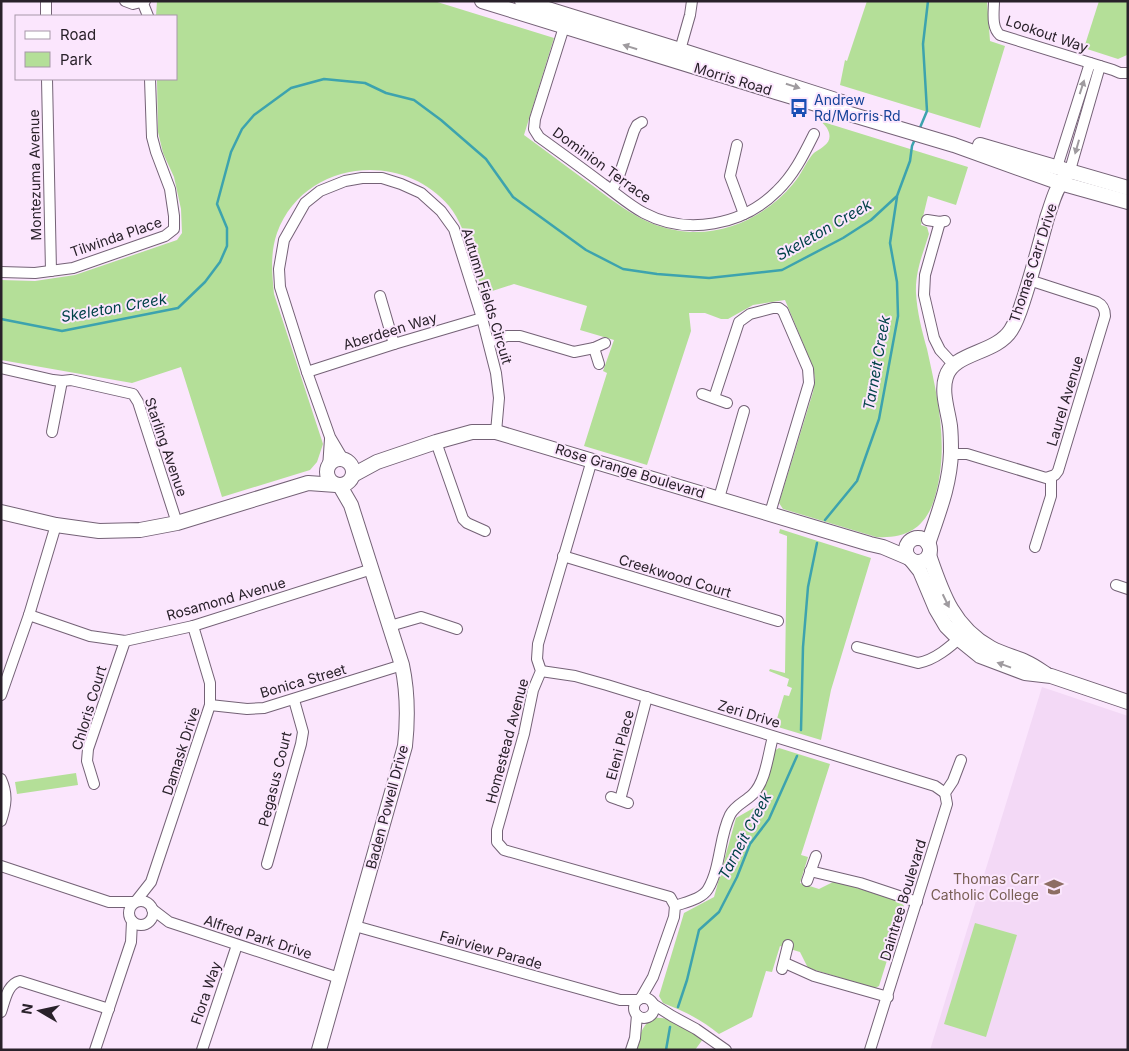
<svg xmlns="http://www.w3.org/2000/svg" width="1129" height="1051" font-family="Inter,sans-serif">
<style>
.built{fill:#f3d9f6}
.green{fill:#b4df98}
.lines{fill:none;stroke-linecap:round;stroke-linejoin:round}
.stream{stroke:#3da3ae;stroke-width:2.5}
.street-casing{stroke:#746276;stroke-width:12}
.secondary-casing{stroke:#746276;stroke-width:16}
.street{stroke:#fff;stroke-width:10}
.secondary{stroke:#fff;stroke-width:14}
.oneway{fill:#9f9b9f}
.labels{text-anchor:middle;stroke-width:4;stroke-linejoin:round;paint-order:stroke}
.street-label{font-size:14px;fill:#29212a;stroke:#fbe6fd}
.transit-label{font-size:14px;fill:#164399;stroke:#fbe6fd;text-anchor:start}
.education-label{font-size:14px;fill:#785e54;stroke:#fbe6fd;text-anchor:end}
.water-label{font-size:15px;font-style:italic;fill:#004248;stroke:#fbe6fd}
</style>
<rect width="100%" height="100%" fill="#fbe6fd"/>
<!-- built -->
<polygon class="built" points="1042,687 1128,716 1128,1050 930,1050"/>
<!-- green -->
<g class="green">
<path d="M157,1H434L554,38L524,135C546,151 567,167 589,183C616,203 641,224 675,230C719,239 765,218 793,184C801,175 805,164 812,155C815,151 820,150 824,146C834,139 829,127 820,121L968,167L956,205L928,196L921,225L927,227L929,234C923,253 915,272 916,293C917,312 922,331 927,349C938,399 950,449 934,500C925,528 906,539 876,537L783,509L779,503L813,392L815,379L813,367L785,300L753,305L728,319H721L705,313H689L691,331L647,465L584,446L607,373L603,371L614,340L580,330L587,306L514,284L483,294C474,267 467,228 449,206C401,149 303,161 277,233C270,253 272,273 274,294L323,444L317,462L310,470L222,497L181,367L132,383L1,360V280L35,281L75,275L177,240L182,233L181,209L174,177L163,153L158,132L157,81V79H176V16H156Z"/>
<polygon points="867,1 987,1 990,41 1005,46 980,128 840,85 845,60 847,61"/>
<polygon points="1099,1 1128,1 1127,55 1118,59 1084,48"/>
<polygon points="780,529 871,558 831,690 821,740 778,727 776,722 784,695 789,696 792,688 787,686 789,679 769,671 770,669 785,673 787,536 779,533"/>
<path d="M779,748L830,764L801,855L808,857L800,883L819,889L835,881L901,902L904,906L879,986L875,988L808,968L800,952L780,946L772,972L766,971L752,1017L719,1034C702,1020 684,1011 663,1003L659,996L684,913L714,897L736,818L757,806L774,751Z"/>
<polygon points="76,773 78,785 17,794 15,782"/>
<polygon points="975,923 1017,935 986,1037 944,1024"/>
<path d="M654,1018C672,1016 689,1030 703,1039L695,1050H636C639,1038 642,1023 654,1018Z"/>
</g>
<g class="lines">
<!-- stream -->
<g class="stream">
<polyline points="919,130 927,111 923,44 928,1"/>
<polyline points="1,319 62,331 178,308 205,282 220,262 227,246 227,228 217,204 231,152 242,129 254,115 291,88 324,79 365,83 386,93 414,100 441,120 486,159 513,197 586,250 623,269 657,274 709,278 782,270 843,238 871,220 897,196 910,161 912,146 915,139"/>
<polyline points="825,520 857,481 879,419 898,316 897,282 890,243 897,197"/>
<polyline points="801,730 803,647 808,587 817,543"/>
<polyline points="678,1007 687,980 699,930 719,912 737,877 750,844 769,819 797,756"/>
<polyline points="666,1050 670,1027"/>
</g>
<!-- street casing -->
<g class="street-casing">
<g id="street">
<polyline points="46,1 46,16"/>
<polyline points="125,1 133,4 145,1"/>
<polyline points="142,1 148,16"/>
<path d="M994,1C994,12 991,27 1000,35L1113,70L1120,73H1128"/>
<path d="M564,27L535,119L534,129L539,137C561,153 582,168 603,184C617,194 629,205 644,213C687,236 743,225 777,191C794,175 804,154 814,134"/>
<polyline points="680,50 690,15 692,1"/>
<polyline points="47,79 51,271"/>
<polyline points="737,145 730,176 744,214"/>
<polyline points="1057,167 1090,63"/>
<polyline points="1070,170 1100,66"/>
<polyline points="612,190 618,179 634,131 637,125 642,122"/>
<polyline points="927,220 940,222 945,221"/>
<polyline points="940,222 925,275 924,295 934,338 940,350 953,364"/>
<polyline points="1,272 35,273 73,268 165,236 174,229 174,216 170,189 156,152 152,137 150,79"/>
<polyline points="380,296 394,344"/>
<polyline points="489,342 507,336 520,336 574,352 594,348 605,343"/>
<polyline points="594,348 599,364"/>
<polyline points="1,368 53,380 62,381 71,380 133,394 138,402 177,523"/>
<polyline points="307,372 394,344 482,318"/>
<polyline points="702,394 727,403"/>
<polyline points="714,398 739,322 750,314 773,308 779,308 783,311 808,369 809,383 770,513"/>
<polyline points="52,432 62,381"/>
<polyline points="436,442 463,519 467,523 485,531"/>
<path d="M951,454H967L1046,478L1055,475L1058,471L1105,316C1105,309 1103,305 1097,302L1029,280"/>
<polyline points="343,459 330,437 307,372 280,287 279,269 284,240 305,203 320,191 345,181 362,178 382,178 401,184 421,193 441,211 454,229 482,318 496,373 499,398 496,432"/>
<polyline points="592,460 538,644 537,659 541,671 533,690 524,734 497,830 497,842 504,850 670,897 675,906"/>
<polyline points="328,468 330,439"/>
<polyline points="719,498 744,411"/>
<polyline points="1035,547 1051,496 1051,477"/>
<polyline points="563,556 778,621"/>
<polyline points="1116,585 1128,589"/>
<polyline points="29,615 90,636 125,641 193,626 372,569"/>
<polyline points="390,626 421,617 457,629"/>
<path d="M857,647L918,663C935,660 950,647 963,635"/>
<polyline points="541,671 575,676 607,685 935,786 945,793"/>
<polyline points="1,695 29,615 56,525"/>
<polyline points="210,705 247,709 264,708 402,665"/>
<path d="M1,779C8,794 6,806 1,821"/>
<polyline points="94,784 87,761 88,749 125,641"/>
<polyline points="611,797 628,803"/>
<polyline points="620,800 647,697"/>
<polyline points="267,864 301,744 303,732 294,700"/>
<polyline points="1,866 109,902 134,902"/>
<polyline points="810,871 860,883 917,902"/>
<polyline points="807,881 816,856"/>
<circle cx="141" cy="913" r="12"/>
<polyline points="136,901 151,882 210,705 210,683 193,626"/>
<polyline points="152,909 169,922 339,978"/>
<polyline points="355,926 620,1000 638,1000"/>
<polyline points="785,963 814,976 888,997"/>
<polyline points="782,969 788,945"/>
<path d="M641,998L653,977L674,917L675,906C686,902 702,899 708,889C721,867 719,837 730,815C735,805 745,802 753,794C766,781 768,754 773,737"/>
<circle cx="644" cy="1008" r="10"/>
<polyline points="653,1004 672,1016 696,1029 726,1050"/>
<path d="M1,1012C5,1001 7,984 20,981L109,1009"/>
<polyline points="95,1050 131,942 132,921"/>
<polyline points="202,1050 237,945"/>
<polyline points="631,1050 635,1038 637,1015"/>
<polyline points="870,1050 947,804 945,793 953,781 961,760"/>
</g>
</g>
<!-- secondary casing -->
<g class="secondary-casing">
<g id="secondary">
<polyline points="482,1 776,92 954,145 1060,183 1128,202"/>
<polyline points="522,1 680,50 842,102"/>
<polyline points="980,145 1128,188"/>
<circle cx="340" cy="472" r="13"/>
<polyline points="353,475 377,462 436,442 472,432 496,432 870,544 883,547 909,558"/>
<polyline points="1,512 56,525 99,531 140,530 177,523 308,483 336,485"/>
<circle cx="918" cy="550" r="12"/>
<path d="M928,544C938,514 950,485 951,452C951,444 951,435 950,426C948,411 941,392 946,377C953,352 996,354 1011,330C1018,319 1021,307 1025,295C1033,270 1040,244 1047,218C1052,204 1055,189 1065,177"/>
<path d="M929,555C942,593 953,627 991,648C1002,654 1015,657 1026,662C1033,665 1040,670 1046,674"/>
<polyline points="912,561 920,571 936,609 946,626 959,639 980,656 1025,673 1051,676 1128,702"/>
<path d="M319,1050L405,746C408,718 408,693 402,665L351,505L340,486"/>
</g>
</g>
<!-- street -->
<use href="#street" class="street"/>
<!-- secondary -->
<use href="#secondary" class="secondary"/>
</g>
<!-- one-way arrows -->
<defs><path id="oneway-solid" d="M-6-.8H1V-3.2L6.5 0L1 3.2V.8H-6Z" transform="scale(1.25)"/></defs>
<g class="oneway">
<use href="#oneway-solid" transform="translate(630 47) rotate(-163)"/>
<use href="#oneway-solid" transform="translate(793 86) rotate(18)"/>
<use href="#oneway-solid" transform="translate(1082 87) rotate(-72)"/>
<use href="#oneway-solid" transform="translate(1077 147) rotate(106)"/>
<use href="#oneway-solid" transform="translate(946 601) rotate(64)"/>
<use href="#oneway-solid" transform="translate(1004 665) rotate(-160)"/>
</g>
<!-- icons -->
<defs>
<g id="bus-bare" transform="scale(1.5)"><path d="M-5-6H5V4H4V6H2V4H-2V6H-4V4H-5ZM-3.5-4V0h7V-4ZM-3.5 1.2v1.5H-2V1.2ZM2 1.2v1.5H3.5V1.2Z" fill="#1a4fb4" stroke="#fbe6fd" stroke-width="2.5" paint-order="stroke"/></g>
<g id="school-bare" transform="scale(1.5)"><path d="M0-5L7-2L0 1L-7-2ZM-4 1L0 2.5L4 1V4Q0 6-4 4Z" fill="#8d6e63" stroke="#fbe6fd" stroke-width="2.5" paint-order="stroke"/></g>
</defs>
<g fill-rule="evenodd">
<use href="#bus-bare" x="799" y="108"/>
<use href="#school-bare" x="1054" y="887"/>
</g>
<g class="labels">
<!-- street labels -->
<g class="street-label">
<text transform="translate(1047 34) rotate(19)" y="5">Lookout Way</text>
<text transform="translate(733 79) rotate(17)" y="5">Morris Road</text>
<text transform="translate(602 165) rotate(36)" y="5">Dominion Terrace</text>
<text transform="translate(35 175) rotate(-91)" y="5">Montezuma Avenue</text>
<text transform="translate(116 237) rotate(-19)" y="5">Tilwinda Place</text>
<text transform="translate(1033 263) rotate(-72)" y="5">Thomas Carr Drive</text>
<text transform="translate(487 296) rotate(73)" y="5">Autumn Fields Circuit</text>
<text transform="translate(390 331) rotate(-17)" y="5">Aberdeen Way</text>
<text transform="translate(1065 401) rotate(-73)" y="5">Laurel Avenue</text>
<text transform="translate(166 447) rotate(71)" y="5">Starling Avenue</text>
<text transform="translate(630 471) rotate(17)" y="5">Rose Grange Boulevard</text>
<text transform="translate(675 576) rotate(17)" y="5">Creekwood Court</text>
<text transform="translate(226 599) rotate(-16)" y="5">Rosamond Avenue</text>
<text transform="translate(303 681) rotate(-16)" y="5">Bonica Street</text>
<text transform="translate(89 708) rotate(-73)" y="5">Chloris Court</text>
<text transform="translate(749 714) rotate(17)" y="5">Zeri Drive</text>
<text transform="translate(507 741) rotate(-75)" y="5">Homestead Avenue</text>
<text transform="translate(620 745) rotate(-75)" y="5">Eleni Place</text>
<text transform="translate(181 751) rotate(-72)" y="5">Damask Drive</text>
<text transform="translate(275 779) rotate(-76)" y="5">Pegasus Court</text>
<text transform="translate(387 807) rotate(-75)" y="5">Baden Powell Drive</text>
<text transform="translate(903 900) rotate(-73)" y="5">Daintree Boulevard</text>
<text transform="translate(258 937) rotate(18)" y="5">Alfred Park Drive</text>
<text transform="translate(491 950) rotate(16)" y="5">Fairview Parade</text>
<text transform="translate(206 993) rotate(-71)" y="5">Flora Way</text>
</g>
<!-- transit labels -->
<g class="transit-label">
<text x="814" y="105">Andrew<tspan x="814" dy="16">Rd/Morris Rd</tspan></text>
</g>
<!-- education labels -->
<g class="education-label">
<text x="1039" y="884">Thomas Carr<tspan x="1039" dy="16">Catholic College</tspan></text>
</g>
<!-- water labels -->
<g class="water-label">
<text transform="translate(824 230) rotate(-30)" y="5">Skeleton Creek</text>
<text transform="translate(114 308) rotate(-10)" y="5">Skeleton Creek</text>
<text transform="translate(877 363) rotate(-80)" y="5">Tarneit Creek</text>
<text transform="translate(745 836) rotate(-62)" y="5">Tarneit Creek</text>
</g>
</g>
<!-- border -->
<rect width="1129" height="1051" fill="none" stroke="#29212a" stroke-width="5"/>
<!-- legend -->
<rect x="15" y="15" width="162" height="65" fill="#fbe6fd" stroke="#a797a9"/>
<rect x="25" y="31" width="25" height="8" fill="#ffffff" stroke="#a797a9"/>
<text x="60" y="40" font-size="15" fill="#29212a">Road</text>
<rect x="25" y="52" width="25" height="15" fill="#b4df98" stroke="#a797a9"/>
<text x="60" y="65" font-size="15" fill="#29212a">Park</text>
<!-- north arrow -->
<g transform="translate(40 1011) rotate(279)" stroke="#fbe6fd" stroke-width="4" paint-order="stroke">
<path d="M0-4L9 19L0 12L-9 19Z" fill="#29212a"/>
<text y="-8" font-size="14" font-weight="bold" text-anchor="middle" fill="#29212a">N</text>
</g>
</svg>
